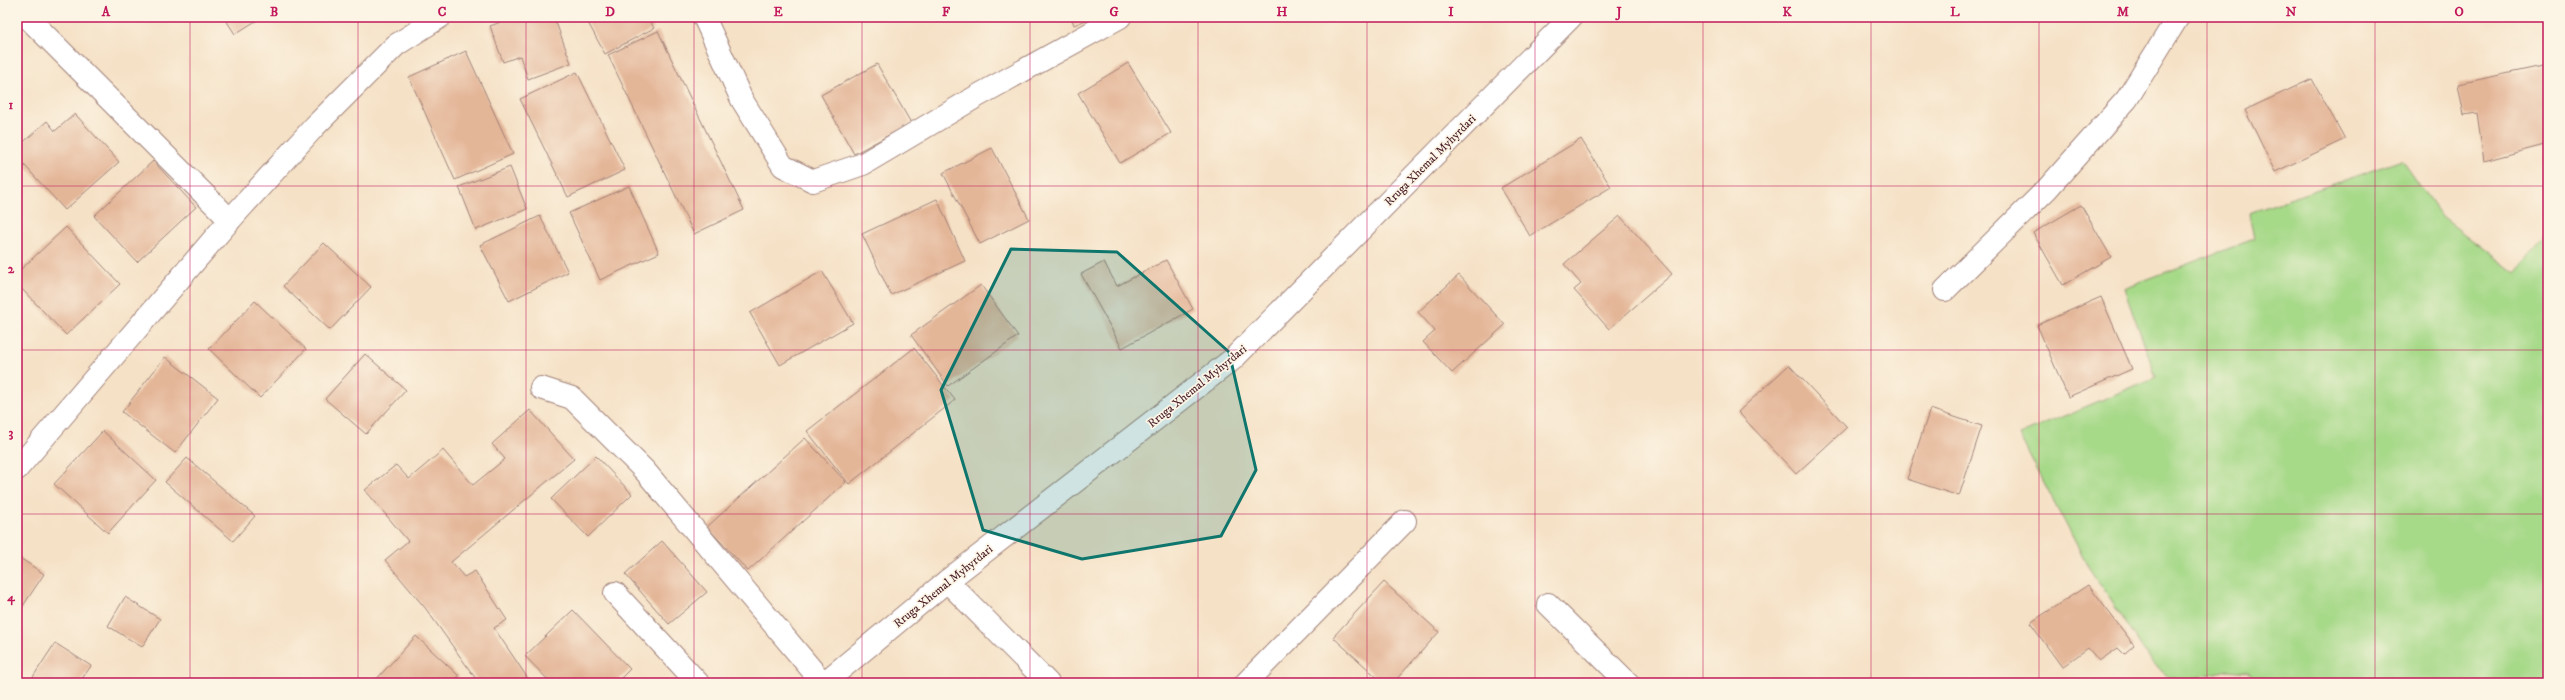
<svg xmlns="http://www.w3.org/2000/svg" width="2565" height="700" font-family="'IM FELL DW Pica',serif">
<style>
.green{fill:#a6d988;stroke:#787c5a}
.building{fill:#e4b698}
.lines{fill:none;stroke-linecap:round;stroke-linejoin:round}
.street-casing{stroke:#a08078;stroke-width:24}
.street{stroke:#fff;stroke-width:22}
.marked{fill:#0f766e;fill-opacity:0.2;stroke:#0f766e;stroke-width:3;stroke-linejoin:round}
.grid{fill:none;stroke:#c2185b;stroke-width:1;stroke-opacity:0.55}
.labels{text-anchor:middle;stroke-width:3.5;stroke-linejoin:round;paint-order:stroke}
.street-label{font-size:12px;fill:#4a1f2b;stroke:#fcf5e5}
.neatline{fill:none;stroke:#c2185b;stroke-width:1.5}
.grid-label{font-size:13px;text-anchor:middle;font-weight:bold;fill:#c2185b}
</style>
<rect width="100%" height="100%" fill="#fcf5e5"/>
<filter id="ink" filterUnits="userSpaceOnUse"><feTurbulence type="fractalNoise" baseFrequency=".025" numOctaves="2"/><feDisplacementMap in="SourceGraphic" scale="8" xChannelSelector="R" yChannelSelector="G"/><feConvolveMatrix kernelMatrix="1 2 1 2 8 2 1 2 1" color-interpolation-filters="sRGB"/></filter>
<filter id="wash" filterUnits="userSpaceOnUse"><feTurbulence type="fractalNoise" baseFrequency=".012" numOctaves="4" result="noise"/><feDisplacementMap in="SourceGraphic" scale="16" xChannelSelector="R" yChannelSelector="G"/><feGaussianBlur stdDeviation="0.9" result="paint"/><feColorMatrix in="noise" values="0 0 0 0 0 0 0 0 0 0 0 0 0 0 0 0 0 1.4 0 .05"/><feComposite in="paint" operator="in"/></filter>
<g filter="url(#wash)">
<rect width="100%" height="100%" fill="#f5e1c6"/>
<!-- green -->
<polygon class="green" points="2402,160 2442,217 2515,273 2548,235 2548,683 2262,683 2249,672 2228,670 2190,679 2170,678 2153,664 2089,568 2019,435 2156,377 2124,288 2254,239 2249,213"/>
<g id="blocks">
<!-- building -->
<g class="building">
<polygon points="224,17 262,17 235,34"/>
<polygon points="514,17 554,17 571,63 528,79 520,56 503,62 490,26"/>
<polygon points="585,17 648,17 654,28 605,54"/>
<polygon points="1071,17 1093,17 1074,25"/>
<polygon points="658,31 744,210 694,234 608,55"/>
<polygon points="466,51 513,154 455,180 409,77"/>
<polygon points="1128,63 1171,133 1120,163 1078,93"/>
<polygon points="877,64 911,123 854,154 821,95"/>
<polygon points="2547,65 2548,144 2484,161 2477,113 2464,115 2458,84"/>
<polygon points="577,72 625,170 568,197 520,99"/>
<polygon points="2312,79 2345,139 2275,172 2245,110"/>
<polygon points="75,114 119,162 65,210 17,157 17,148 47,121 55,131"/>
<polygon points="1581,139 1611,187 1530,236 1501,188"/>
<polygon points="992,148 1029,219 980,244 943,173"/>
<polygon points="153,161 196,207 137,262 94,216"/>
<polygon points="510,167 527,209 476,230 459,187"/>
<polygon points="17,185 23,191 17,197"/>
<polygon points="629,186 659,253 600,280 569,213"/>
<polygon points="937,199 965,261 891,295 862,234"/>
<polygon points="2081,205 2111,257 2063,285 2033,233"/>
<polygon points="540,216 568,272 509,301 480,245"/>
<polygon points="1620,216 1672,274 1609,329 1574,290 1581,284 1564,264"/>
<polygon points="66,227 120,284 66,335 17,284 17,273"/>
<polygon points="324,243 371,287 330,330 283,286"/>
<polygon points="1166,260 1193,309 1122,348 1081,274 1104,262 1117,286"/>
<polygon points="822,271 853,323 780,365 750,313"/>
<polygon points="1459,275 1505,325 1452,373 1423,342 1435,331 1418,312"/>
<polygon points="981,285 1018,336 948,386 911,335"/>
<polygon points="2101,297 2132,369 2068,397 2037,325"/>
<polygon points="255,301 306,349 260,398 209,349"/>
<polygon points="914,348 955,400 849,484 807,431"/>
<polygon points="365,354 406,390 366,434 325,399"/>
<polygon points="165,357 218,398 175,453 122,412"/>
<polygon points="1789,365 1847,427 1796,474 1738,412"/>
<polygon points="1930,409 1982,426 1959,496 1907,479"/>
<polygon points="530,410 574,459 451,562 464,577 475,571 507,620 494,628 531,683 479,683 426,609 385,560 408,541 365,490 396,465 409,479 443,450 473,485 505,459 492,444"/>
<polygon points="103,431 156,480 108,533 54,484"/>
<polygon points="805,438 846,482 748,571 707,527"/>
<polygon points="596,456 632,494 588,537 551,499"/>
<polygon points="187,458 255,516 233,541 165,482"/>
<polygon points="662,541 707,592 669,624 625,574"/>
<polygon points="17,556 44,574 17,615"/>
<polygon points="1384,582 1439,632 1393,683 1383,683 1333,637"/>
<polygon points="2088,585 2134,645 2124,654 2118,648 2099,661 2088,648 2062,667 2030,623"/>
<polygon points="125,597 160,619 142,647 108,626"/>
<polygon points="573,610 630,669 616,683 551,683 525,656"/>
<polygon points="416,636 459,676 453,683 373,683"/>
<polygon points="55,643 91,666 79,683 29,683"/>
</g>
</g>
</g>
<g filter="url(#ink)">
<use href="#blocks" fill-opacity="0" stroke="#a08078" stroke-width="1"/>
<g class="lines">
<!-- street casing -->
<g class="street-casing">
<g id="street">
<polyline points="27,17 230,220"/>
<polyline points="704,17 742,100 783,166 813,181 863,164 979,95 1120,17"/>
<polyline points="1945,290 2047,189 2127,99 2178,17"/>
<polyline points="541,388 572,398 645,471 823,683"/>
<polyline points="17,469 230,220 315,126 396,45 440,17"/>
<polyline points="947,581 1048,683"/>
<polyline points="615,593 698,683"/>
<polyline points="1548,604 1628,683"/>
<polyline points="824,683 947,581 1233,359 1571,17"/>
<polyline points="1246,683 1405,521"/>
</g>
</g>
<!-- street -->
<use href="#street" class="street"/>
</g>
</g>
<!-- marked area -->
<path class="marked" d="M1011,249L1117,252L1229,352L1256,470L1221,536L1082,559L983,530L941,390Z"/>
<!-- grid -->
<path class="grid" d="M190,17V683M358,17V683M526,17V683M694,17V683M862,17V683M1030,17V683M1198,17V683M1367,17V683M1535,17V683M1703,17V683M1871,17V683M2039,17V683M2207,17V683M2375,17V683M17,186H2548M17,350H2548M17,514H2548"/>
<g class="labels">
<!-- street labels -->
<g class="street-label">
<text transform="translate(1430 160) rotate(-45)" y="4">Rruga Xhemal Myhyrdari</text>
<text transform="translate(1197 386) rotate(-39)" y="4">Rruga Xhemal Myhyrdari</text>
<text transform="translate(943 586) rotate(-39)" y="4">Rruga Xhemal Myhyrdari</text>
</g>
</g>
<!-- margin -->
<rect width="2565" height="700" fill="none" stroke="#fcf5e5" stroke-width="44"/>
<rect x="22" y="22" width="2521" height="656" class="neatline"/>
<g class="grid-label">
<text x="106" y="16">A</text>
<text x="274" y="16">B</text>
<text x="442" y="16">C</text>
<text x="610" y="16">D</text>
<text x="778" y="16">E</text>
<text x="946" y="16">F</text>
<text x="1114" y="16">G</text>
<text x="1282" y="16">H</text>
<text x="1451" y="16">I</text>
<text x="1619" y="16">J</text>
<text x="1787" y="16">K</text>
<text x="1955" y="16">L</text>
<text x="2123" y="16">M</text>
<text x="2291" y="16">N</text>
<text x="2459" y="16">O</text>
<text x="11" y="109">1</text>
<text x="11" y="273">2</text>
<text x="11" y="437">3</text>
<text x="11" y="601">4</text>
</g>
</svg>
